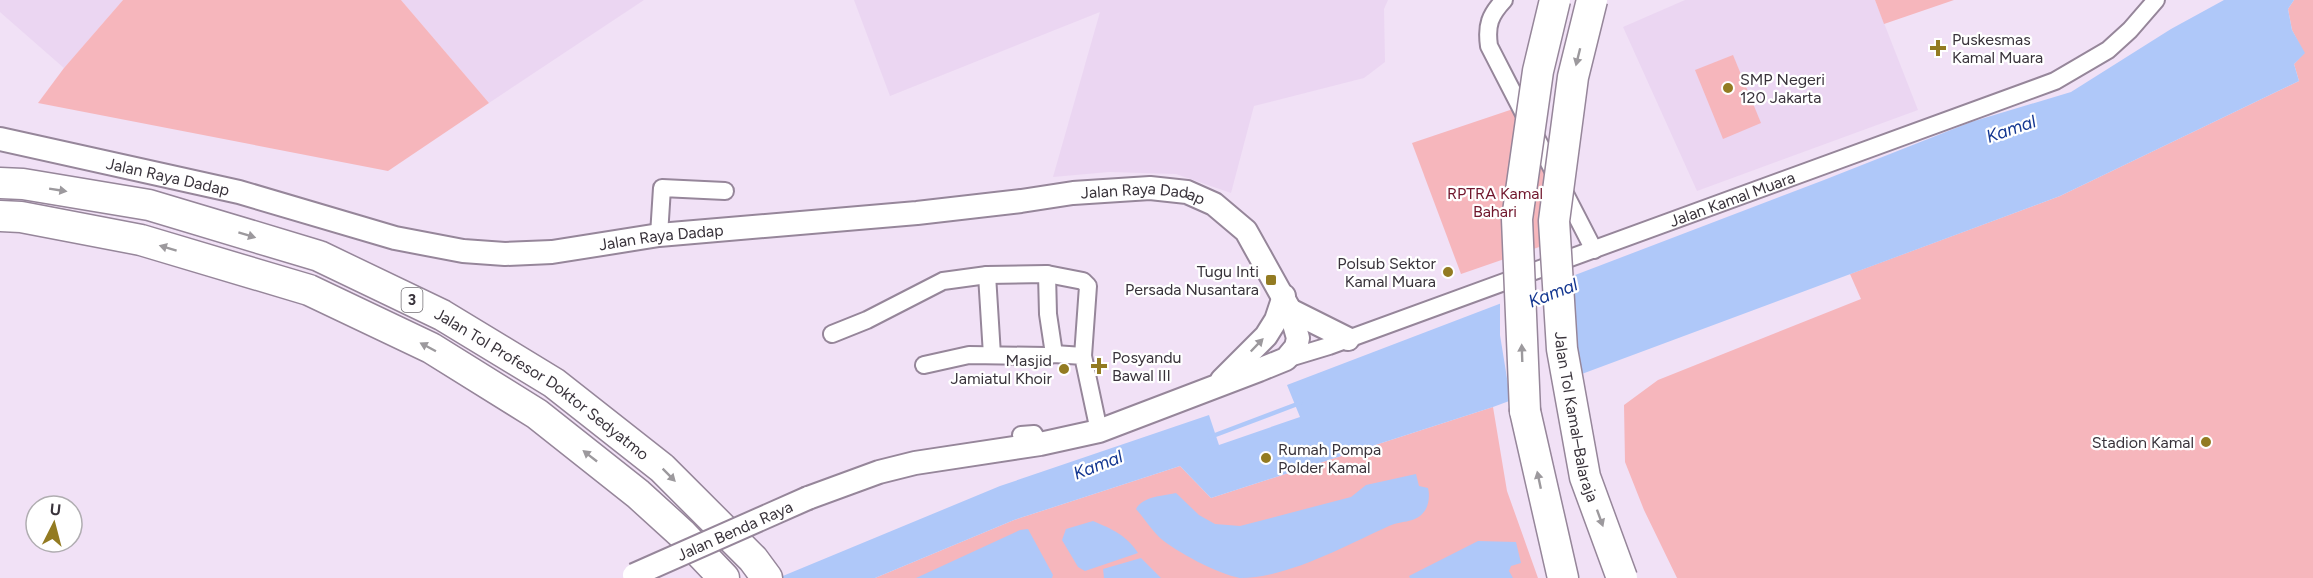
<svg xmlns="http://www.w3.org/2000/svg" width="2313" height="578" font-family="Figtree,sans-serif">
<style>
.built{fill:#ebd6f2}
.green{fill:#f6b6bc}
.water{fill:#afc8f9}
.pier{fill:#f1e1f6}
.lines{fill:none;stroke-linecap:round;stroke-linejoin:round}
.stream{stroke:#afc8f9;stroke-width:4.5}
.minor-casing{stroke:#96869a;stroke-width:20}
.secondary-casing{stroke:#96869a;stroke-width:26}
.motorway-casing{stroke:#96869a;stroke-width:33}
.minor{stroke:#fff;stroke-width:16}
.secondary{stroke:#fff;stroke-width:22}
.motorway{stroke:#fff;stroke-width:30}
.secondary-bridge-casing{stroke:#96869a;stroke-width:26;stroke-linecap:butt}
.motorway-bridge-casing{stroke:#96869a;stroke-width:33;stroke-linecap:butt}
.secondary-bridge{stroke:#fff;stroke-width:22}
.motorway-bridge{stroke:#fff;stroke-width:30}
.oneway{fill:#9c999d}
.poi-dot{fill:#937b22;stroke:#fff;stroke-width:2}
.labels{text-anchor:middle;stroke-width:4.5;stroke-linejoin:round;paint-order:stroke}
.shield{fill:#fff;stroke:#747076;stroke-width:1.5}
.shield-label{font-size:15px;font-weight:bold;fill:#39333b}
.poi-label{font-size:16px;fill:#39333b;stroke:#fff;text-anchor:start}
.street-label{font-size:16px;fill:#39333b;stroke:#fff}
.park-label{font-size:16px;fill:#70162c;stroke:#fff}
.water-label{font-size:18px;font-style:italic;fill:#143791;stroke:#fff}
</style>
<rect width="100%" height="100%" fill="#f1e1f6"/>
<!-- built -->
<g class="built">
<polygon points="0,0 123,0 64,68 0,12"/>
<polygon points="401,0 644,0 489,103"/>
<polygon points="854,0 1388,0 1384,9 1385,62 1364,78 1254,106 1231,193 1176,174 1109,172 1053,177 1100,12 890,96"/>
<polygon points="1685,0 1875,0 1918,110 1697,191 1623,27"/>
</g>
<!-- green -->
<g class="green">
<polygon points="123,0 401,0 489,103 388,171 38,103 64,68"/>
<polygon points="1875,0 1954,0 1884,24"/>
<polygon points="2294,0 2313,0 2313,578 1677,578 1644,510 1625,462 1624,405 1658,380 1861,299 1850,274 2060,196 2299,81 2294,64 2304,53 2292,30 2288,9"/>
<polygon points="1733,55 1761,123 1723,139 1695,70"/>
<polygon points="1516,108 1571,236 1461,274 1412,143"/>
<polygon points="1493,407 1507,491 1538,578 875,578 1014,520 1180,466 1211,498"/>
</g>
<!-- water -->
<g class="water">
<polygon points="2224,0 2294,0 2288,9 2292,30 2305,53 2294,64 2299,81 2060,196 1493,407 1211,498 1180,466 1014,520 875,578 778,578 1000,486 1209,415 1219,445 1300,417 1287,385 1824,180 1971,122 2071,92 2171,29"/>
<path d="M1416,474L1419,486L1428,488C1430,495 1429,507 1423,513C1415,523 1399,521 1389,526C1347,545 1288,578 1240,578C1218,574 1176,552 1159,537C1151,529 1144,518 1136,509C1143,496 1163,496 1176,493L1199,515L1215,524L1240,526L1351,497L1366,485Z"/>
<path d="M1093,521C1112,529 1126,535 1138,553L1085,571L1078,567L1062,540L1066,529Z"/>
<polygon points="1028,529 1053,575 1052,578 916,578 1020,530"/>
<polygon points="1478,541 1516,542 1521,563 1511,566 1509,571 1513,578 1410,578 1409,576"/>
<polygon points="1141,558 1161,578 1104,578 1103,569"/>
</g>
<!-- pier -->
<polygon class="pier" points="1572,273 1573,316 1582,377 1511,403 1500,335 1500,301"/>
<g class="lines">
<!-- stream -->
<polyline class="stream" points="1210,437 1300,403"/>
<!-- minor casing -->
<g class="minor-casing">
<g id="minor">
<path d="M1504,0C1490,15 1486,25 1489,46L1594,250"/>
<polyline points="659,235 662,188 725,191"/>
<polyline points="1047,274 1048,314 1054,354"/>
<polyline points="987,275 992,355"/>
<polyline points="832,334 867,320 943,281 987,275 1047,274 1083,281 1088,286 1083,356"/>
<path id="s1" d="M1286,359L1329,346L2055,81L2108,50L2130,30L2156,0"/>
<polyline points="924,365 969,355 1046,356 1054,354 1083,356 1099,431"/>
<polyline points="1021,435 1034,434 1040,444"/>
</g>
</g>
<!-- secondary casing -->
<g class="secondary-casing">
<g id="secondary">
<path id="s2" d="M0,139L239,192L395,238L463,251L505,254L552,252L659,235L917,213L1021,201L1073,193L1150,188L1187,192L1214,204L1246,231L1290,310L1298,338L1296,347L1286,359L1259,370L1099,431L1040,444L915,463L879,472L808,498"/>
<polyline points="1290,310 1348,339"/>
<polyline points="1222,380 1266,336 1276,320 1284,296"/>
</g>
</g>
<!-- motorway casing -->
<g class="motorway-casing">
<g id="motorway">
<path id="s3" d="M0,183L23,184L149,205L319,256L442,315L554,383L662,468L753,559L767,578"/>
<polyline points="0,216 21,217 141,240 309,290 431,348 537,414 638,494 682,534 724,578"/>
<polyline points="1525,411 1563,578"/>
</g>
</g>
<!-- minor -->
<use href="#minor" class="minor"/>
<!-- secondary -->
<use href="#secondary" class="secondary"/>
<!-- motorway -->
<use href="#motorway" class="motorway"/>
<!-- secondary-bridge casing -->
<g class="secondary-bridge-casing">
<g id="secondary-bridge">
<path id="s4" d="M634,575L808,498"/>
</g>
</g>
<!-- motorway-bridge casing -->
<g class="motorway-bridge-casing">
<g id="motorway-bridge">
<path id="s5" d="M1592,0L1573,77L1554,221L1562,349L1585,477L1622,578"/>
<polyline points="1525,411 1517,219 1538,71 1555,0"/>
</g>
</g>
<!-- secondary-bridge -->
<use href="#secondary-bridge" class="secondary-bridge"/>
<!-- motorway-bridge -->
<use href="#motorway-bridge" class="motorway-bridge"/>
</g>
<!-- one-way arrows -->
<defs><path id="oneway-solid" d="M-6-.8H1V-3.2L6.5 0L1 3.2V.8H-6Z" transform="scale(1.5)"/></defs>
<g class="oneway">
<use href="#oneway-solid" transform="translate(1578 57) rotate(104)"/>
<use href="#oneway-solid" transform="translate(58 190) rotate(9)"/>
<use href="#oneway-solid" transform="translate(247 235) rotate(17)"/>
<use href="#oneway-solid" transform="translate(168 248) rotate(-163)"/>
<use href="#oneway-solid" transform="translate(1257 345) rotate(-46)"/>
<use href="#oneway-solid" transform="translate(428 347) rotate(-152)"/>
<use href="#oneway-solid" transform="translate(1522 353) rotate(-92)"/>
<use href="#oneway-solid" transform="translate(590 456) rotate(-142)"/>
<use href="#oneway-solid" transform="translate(669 475) rotate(45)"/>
<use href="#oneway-solid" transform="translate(1539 480) rotate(-102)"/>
<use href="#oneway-solid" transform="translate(1600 518) rotate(70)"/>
</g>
<!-- markers -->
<g class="poi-dot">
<path d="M1935 39h6v6h6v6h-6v6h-6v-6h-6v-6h6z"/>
<circle cx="1728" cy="88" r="6"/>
<circle cx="1448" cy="272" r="6"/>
<rect x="1265" y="274" width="12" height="12" rx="3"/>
<path d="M1096 357h6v6h6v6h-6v6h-6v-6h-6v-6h6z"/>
<circle cx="1064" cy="369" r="6"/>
<circle cx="2206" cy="442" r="6"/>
<circle cx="1266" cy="458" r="6"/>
</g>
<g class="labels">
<!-- shield labels -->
<rect class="shield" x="401.5" y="288" width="21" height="24" rx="4.5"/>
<g class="shield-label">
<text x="412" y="305">3</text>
</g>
<!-- poi labels -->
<g class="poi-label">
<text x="1952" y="45">Puskesmas<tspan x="1952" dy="18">Kamal Muara</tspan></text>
<text x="1740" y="85">SMP Negeri<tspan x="1740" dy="18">120 Jakarta</tspan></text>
<text x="1436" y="269" text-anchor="end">Polsub Sektor<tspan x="1436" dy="18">Kamal Muara</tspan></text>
<text x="1259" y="277" text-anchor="end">Tugu Inti<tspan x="1259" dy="18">Persada Nusantara</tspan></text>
<text x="1112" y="363">Posyandu<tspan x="1112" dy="18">Bawal III</tspan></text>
<text x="1052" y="366" text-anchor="end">Masjid<tspan x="1052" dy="18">Jamiatul Khoir</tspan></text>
<text x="2194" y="448" text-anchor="end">Stadion Kamal</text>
<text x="1278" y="455">Rumah Pompa<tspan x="1278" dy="18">Polder Kamal</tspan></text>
</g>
<!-- street labels -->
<g class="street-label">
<text dy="6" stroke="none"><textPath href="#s2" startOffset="172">Jalan Raya Dadap</textPath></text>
<text dy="6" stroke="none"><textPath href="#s2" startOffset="1161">Jalan Raya Dadap</textPath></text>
<text dy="6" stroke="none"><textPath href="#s1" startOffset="474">Jalan Kamal Muara</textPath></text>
<text dy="6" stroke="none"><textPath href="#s2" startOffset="676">Jalan Raya Dadap</textPath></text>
<text dy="6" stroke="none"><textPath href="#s3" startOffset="586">Jalan Tol Profesor Doktor Sedyatmo</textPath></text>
<text dy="6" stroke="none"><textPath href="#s5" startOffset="422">Jalan Tol Kamal–Balaraja</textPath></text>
<text dy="6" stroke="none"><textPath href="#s4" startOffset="110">Jalan Benda Raya</textPath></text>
</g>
<!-- park labels -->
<g class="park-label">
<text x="1495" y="199">RPTRA Kamal<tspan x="1495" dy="18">Bahari</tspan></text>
</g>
<!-- water labels -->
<g class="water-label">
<text transform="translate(2011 129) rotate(-19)" y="6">Kamal</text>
<text transform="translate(1553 293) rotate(-21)" y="6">Kamal</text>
<text transform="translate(1098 465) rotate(-21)" y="6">Kamal</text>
</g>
</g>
<!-- north arrow -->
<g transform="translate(54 524) rotate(6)"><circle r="28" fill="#ffffff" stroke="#b0adb1" stroke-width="1.5"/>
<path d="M0-4.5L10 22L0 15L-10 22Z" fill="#937b22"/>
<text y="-9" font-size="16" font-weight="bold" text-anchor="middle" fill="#39333b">U</text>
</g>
</svg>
